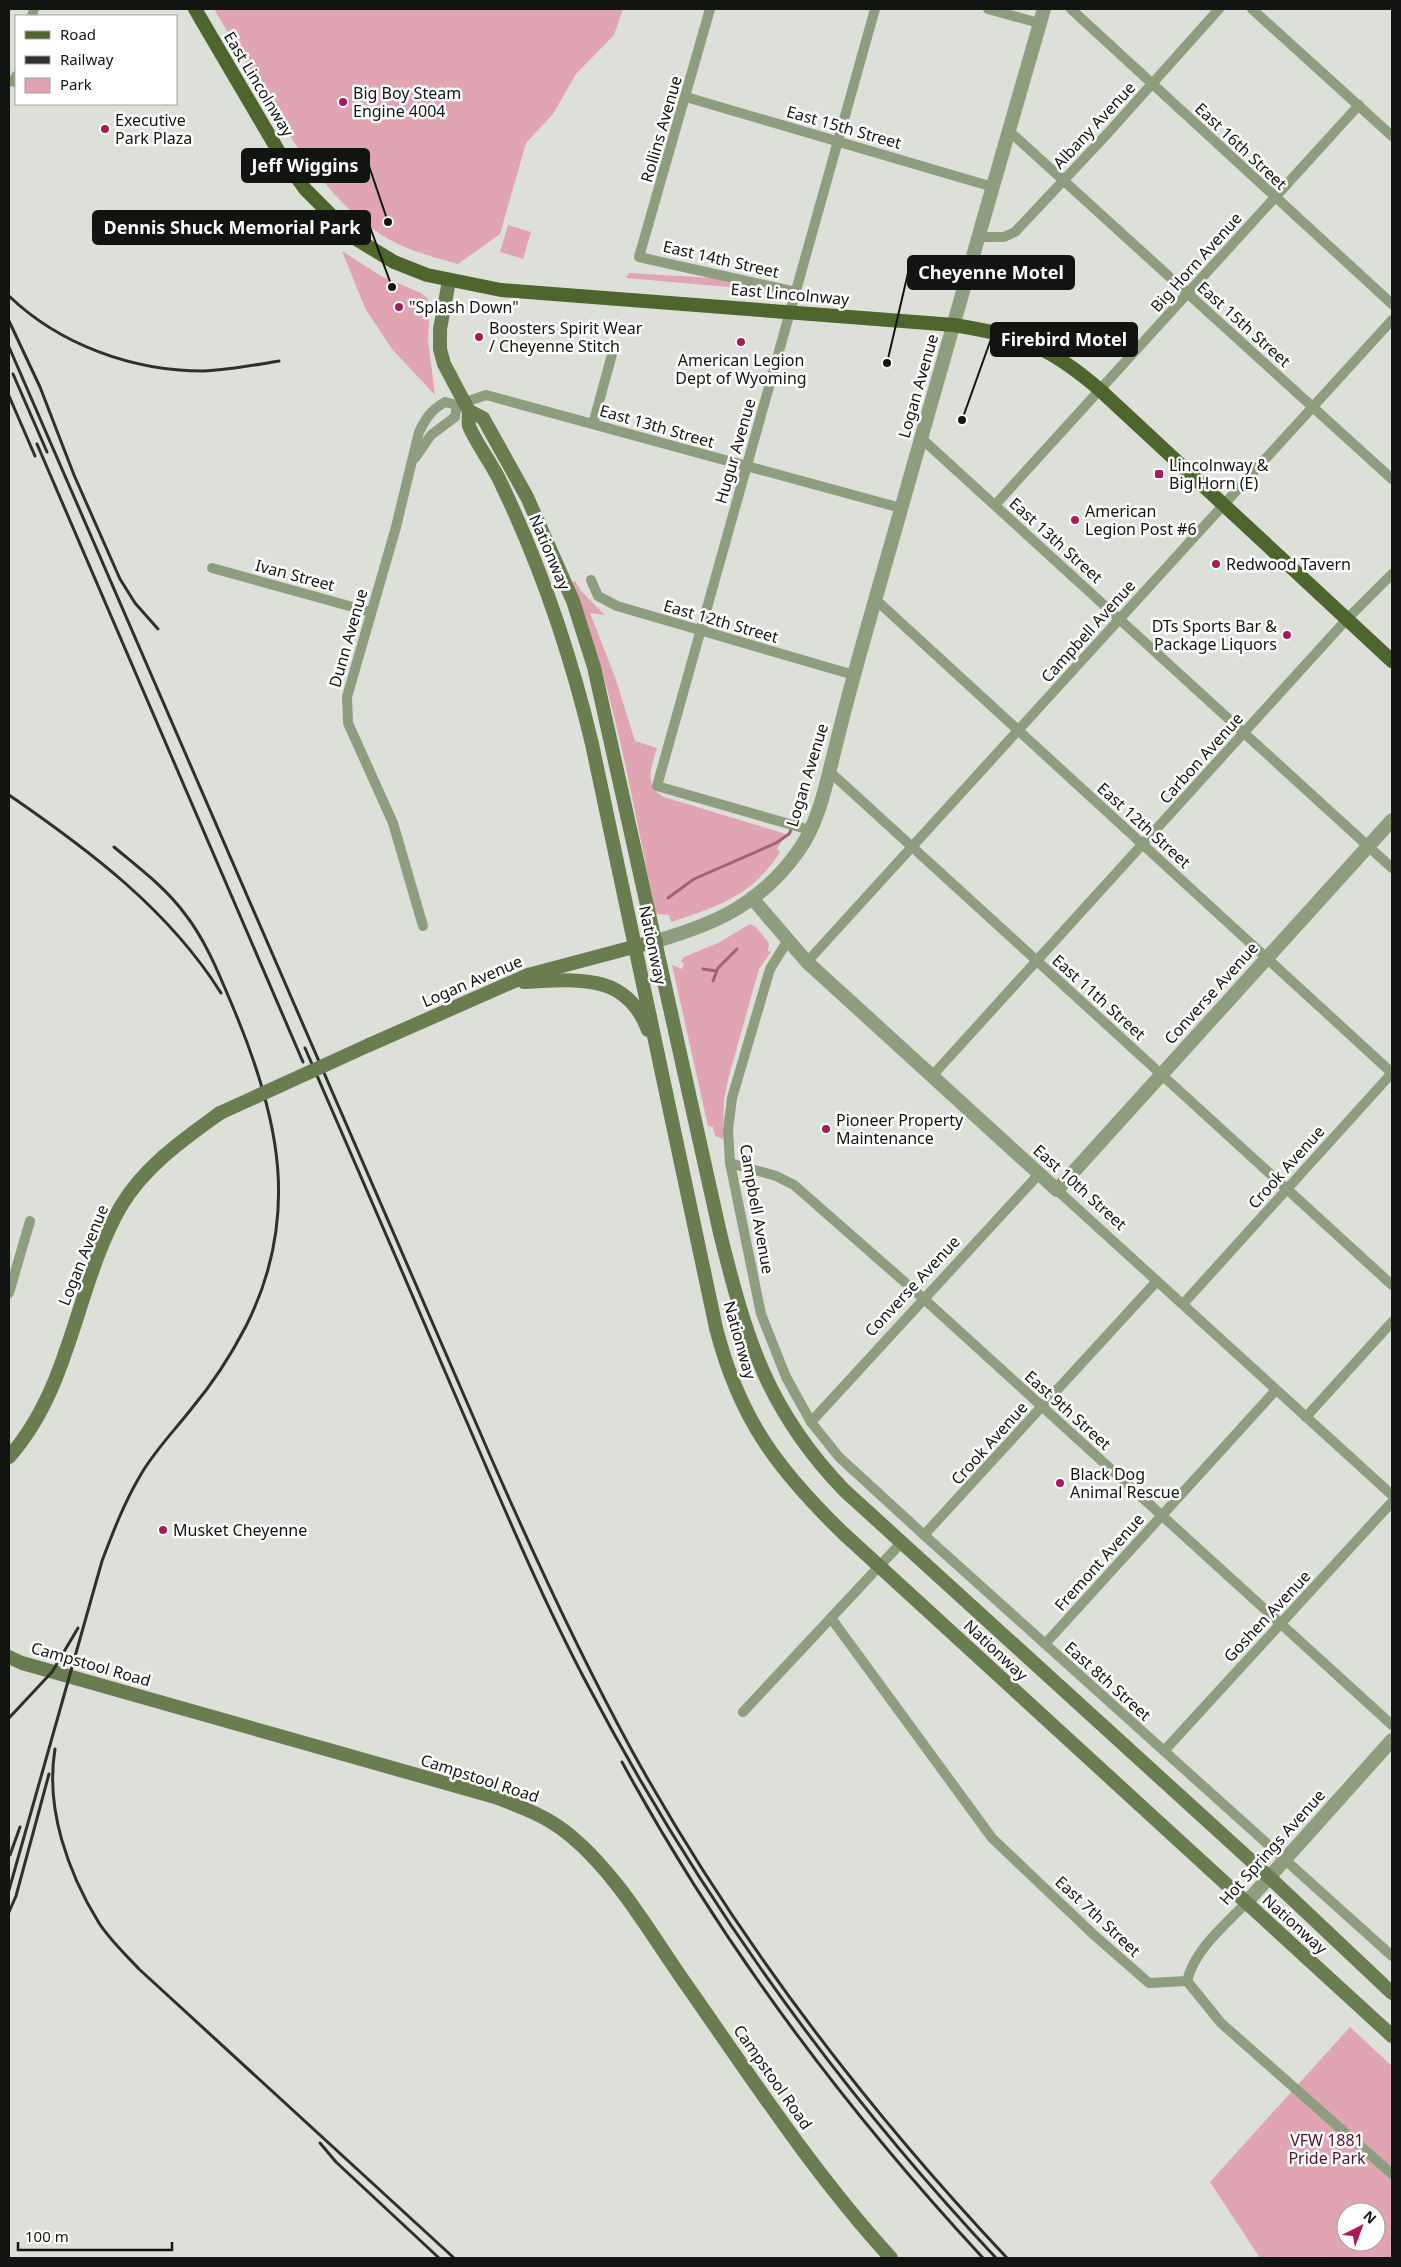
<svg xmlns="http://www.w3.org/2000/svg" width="1401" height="2267" font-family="'Noto Sans',sans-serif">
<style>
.green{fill:#e0a4b3;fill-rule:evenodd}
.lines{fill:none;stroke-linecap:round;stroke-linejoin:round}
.stream{stroke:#9c6573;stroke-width:3}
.minor{stroke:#8f9d7f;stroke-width:10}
.tertiary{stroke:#8f9d7f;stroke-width:14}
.secondary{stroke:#697d51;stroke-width:14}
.primary{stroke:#4e652e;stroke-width:14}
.rail{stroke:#2e302d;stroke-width:3}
.secondary-bridge{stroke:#697d51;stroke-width:14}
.poi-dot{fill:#a91a56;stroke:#fff;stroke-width:2}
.labels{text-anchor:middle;stroke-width:5;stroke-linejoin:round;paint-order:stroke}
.street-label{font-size:16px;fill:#121411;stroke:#fff}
.poi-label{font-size:16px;fill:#121411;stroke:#fff;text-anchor:start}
.park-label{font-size:16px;fill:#550e2a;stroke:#fff}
.leader{fill:none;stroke:#121411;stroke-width:2}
.callout-dot{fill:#121411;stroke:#fff;stroke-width:2}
.callout{fill:#121411;stroke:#121411;stroke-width:2}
.callout-label{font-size:18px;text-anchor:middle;font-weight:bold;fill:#fff}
</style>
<rect width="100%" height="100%" fill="#dde0d9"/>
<!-- green -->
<g class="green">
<path d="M214,9H623L614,35L576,74L553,114L526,143L500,234L458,264C436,258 410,251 390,240C313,197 259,83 214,9Z"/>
<polygon points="508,225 531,232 523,259 500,252"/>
<polygon points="342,251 381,276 421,293 427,298 430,307 428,340 435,395 392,349 365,308"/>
<polygon points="629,273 713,278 752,289 626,278"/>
<path d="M575,581L581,591L605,615L590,613L615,677L635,741L657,748C652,765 643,787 664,797L786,834L777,849L780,852C753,896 716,907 671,922L669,915L656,914C632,803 615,688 572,582Z"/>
<polygon points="750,924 756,927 769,943 768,951 771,952 759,969 729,1076 724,1100 723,1139 715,1136 713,1127 708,1126 672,965 682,969 684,964 681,961 684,957 718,943"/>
<path d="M1350,2027L1392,2066V2258H1260L1210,2182ZM1346,2212H1376V2242H1346Z"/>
</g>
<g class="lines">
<!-- stream -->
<g class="stream">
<polyline points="668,898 694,879 776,843 789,834 796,820"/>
<polyline points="703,969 716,971"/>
<polyline points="713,981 718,968 737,949"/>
</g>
<!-- minor -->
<g class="minor">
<polyline points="710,9 639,257 796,292"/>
<polyline points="988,9 1039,23"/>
<polyline points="1071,9 1392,304"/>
<polyline points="1252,9 1392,136"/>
<polyline points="32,16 34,9"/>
<polyline points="9,81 15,82 16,76"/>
<polyline points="686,97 993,187"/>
<polyline points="1009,131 1392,479"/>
<polyline points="979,237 1004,237 1015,232 1108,133 1219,9"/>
<polyline points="593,424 614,347"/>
<polyline points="921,438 1392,868"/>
<polyline points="415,458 431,435 455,417 457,405 486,395 901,508"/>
<polyline points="995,505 1359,105"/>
<polyline points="212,568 371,612"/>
<polyline points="591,580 598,596 617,606 854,675"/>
<polyline points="875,599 1392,1073"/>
<polyline points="829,771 1392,1285"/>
<polyline points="810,830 657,786 875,9"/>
<path d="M423,926L393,823L348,723L347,697L396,527L419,432C426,418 431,410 445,402L457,405"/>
<polyline points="788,940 770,969 732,1098 728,1130 730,1163 761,1314 786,1377 811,1422 839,1457 924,1535 1392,1956"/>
<polyline points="807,962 1392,320"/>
<polyline points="932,1076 1347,619 1392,574"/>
<polyline points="730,1163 776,1176 794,1185 924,1299 1392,1725"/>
<polyline points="1057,1190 1392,1495"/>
<polyline points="9,1293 30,1221"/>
<polyline points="1183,1304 1392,1073"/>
<polyline points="1306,1417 1392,1322"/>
<polyline points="811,1422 1039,1174"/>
<polyline points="924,1535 1157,1281"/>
<polyline points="831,1618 992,1838 1094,1935 1149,1983 1187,1981"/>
<polyline points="1045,1644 1276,1390"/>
<polyline points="743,1712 901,1543"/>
<polyline points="1164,1751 1392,1502"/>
<polyline points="1187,1981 1221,2023 1392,2174"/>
<path d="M1187,1981C1195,1949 1224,1926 1246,1903"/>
</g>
<!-- tertiary -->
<g class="tertiary">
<polyline points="752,898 807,962 1057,1190 1392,820"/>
<path d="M656,941C716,924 762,903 799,850C820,821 827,779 836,745C846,703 858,660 870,618C926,415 986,212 1044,9"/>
<polyline points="1246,1903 1392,1740"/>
</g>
<!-- secondary -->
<g class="secondary">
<path d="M449,281L440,329V349L444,364L469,411L483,418L527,497L573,601L594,667L720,1233C746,1338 767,1410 844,1490L1268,1876L1392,1993"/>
<path d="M469,411C469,415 468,422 469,426C475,441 491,463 499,479C540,564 570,651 592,744L716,1328C739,1418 777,1469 843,1533L1392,2036"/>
<path d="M524,982C575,980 626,971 648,1030"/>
<polyline points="369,1045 528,975 656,941"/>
<path d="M9,1457C72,1386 75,1286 121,1206C145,1166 184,1139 220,1113"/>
<path d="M9,1657L22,1663L495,1797C522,1807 549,1817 572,1837C617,1875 649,1931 683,1980C749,2074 813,2173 891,2258"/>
</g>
<!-- primary -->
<path class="primary" d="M195,9L279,152L305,189L353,237L394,262L427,275L501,290L954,325C1021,336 1048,345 1100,390L1392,661"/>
<!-- rail -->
<g class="rail">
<path d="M9,296C60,345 133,371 203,371C229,370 254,365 279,361"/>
<polyline points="9,321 40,387 74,475 120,579 135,603 158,629"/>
<path d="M9,347L492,1460C535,1558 580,1655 631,1749C733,1934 863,2105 1007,2258"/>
<polyline points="13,374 47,452"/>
<polyline points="9,396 35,456"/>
<polyline points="37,444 303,1062"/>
<path d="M9,795C89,850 169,910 221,993"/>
<path d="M305,1048C357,1167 408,1285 459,1404C499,1496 538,1590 585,1680C695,1890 834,2085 996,2258"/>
<polyline points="9,1718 52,1672 78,1628"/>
<path d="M55,1749C45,1808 68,1873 99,1923C110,1940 125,1954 139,1969L454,2258"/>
<path d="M622,1762C720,1942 844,2108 983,2258"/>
<polyline points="10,1855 20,1827"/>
<path d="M9,1890L102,1561C113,1532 124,1503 140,1476C154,1451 175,1430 192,1408C213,1383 231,1355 246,1326C301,1217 279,1118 235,1012C221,979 207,942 185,914C165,887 139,868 114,847"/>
<polyline points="9,1912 16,1896 49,1774"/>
<polyline points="320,2143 336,2162 439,2258"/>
</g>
<!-- secondary-bridge -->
<polyline class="secondary-bridge" points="220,1113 369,1045"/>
</g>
<!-- markers -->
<g class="poi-dot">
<circle cx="343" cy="102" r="5"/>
<circle cx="105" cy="129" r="5"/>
<circle cx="399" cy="307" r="5"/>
<circle cx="479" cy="337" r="5"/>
<circle cx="741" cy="342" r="5"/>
<rect x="1154" y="469" width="10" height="10" rx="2.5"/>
<circle cx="1075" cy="520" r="5"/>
<circle cx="1216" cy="564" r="5"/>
<circle cx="1287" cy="635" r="5"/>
<circle cx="826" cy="1129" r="5"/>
<circle cx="1060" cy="1483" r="5"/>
<circle cx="163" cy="1530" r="5"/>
</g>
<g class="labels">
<!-- street labels -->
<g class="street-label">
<text transform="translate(259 84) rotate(59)" y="6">East Lincolnway</text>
<text transform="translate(1094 125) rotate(-47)" y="6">Albany Avenue</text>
<text transform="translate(844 127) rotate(16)" y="6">East 15th Street</text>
<text transform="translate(661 129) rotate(-74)" y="6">Rollins Avenue</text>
<text transform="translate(1241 146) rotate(43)" y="6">East 16th Street</text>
<text transform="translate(721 259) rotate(13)" y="6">East 14th Street</text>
<text transform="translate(1196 262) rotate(-48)" y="6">Big Horn Avenue</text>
<text transform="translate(790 294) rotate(5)" y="6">East Lincolnway</text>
<text transform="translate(1244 324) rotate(42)" y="6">East 15th Street</text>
<text transform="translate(918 386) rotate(-74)" y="6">Logan Avenue</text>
<text transform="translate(657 426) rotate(16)" y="6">East 13th Street</text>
<text transform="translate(735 451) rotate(-74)" y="6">Hugur Avenue</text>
<text transform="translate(1056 540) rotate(42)" y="6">East 13th Street</text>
<text transform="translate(550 552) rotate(67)" y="6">Nationway</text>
<text transform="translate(295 575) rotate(15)" y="6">Ivan Street</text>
<text transform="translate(721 621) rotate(16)" y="6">East 12th Street</text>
<text transform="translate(1088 631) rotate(-48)" y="6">Campbell Avenue</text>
<text transform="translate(348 638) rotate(-74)" y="6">Dunn Avenue</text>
<text transform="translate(1201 758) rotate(-48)" y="6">Carbon Avenue</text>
<text transform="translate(807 775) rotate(-73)" y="6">Logan Avenue</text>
<text transform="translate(1144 825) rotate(42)" y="6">East 12th Street</text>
<text transform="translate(653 945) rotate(78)" y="6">Nationway</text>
<text transform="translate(472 981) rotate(-23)" y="6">Logan Avenue</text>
<text transform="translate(1211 993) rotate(-48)" y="6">Converse Avenue</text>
<text transform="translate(1099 997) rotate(42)" y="6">East 11th Street</text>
<text transform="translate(1286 1167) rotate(-48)" y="6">Crook Avenue</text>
<text transform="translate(1080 1187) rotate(42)" y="6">East 10th Street</text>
<text transform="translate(757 1209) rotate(80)" y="6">Campbell Avenue</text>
<text transform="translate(83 1255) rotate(-68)" y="6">Logan Avenue</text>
<text transform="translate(912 1286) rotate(-47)" y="6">Converse Avenue</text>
<text transform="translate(740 1340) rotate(74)" y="6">Nationway</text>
<text transform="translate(1068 1410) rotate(42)" y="6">East 9th Street</text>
<text transform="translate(989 1443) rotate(-48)" y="6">Crook Avenue</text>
<text transform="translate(1099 1562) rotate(-48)" y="6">Fremont Avenue</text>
<text transform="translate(1267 1616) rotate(-47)" y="6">Goshen Avenue</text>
<text transform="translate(996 1650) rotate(43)" y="6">Nationway</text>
<text transform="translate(91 1664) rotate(16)" y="6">Campstool Road</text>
<text transform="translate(1108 1681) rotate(42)" y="6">East 8th Street</text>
<text transform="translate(480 1778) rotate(18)" y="6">Campstool Road</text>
<text transform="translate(1272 1847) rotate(-48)" y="6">Hot Springs Avenue</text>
<text transform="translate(1098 1916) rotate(43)" y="6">East 7th Street</text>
<text transform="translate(1295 1924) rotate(42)" y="6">Nationway</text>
<text transform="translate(773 2077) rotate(55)" y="6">Campstool Road</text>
</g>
<!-- poi labels -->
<g class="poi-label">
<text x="353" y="99">Big Boy Steam<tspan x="353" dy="18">Engine 4004</tspan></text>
<text x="115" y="126">Executive<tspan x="115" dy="18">Park Plaza</tspan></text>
<text x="409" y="313">"Splash Down"</text>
<text x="489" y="334">Boosters Spirit Wear<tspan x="489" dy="18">/ Cheyenne Stitch</tspan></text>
<text x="741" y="366" text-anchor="middle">American Legion<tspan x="741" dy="18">Dept of Wyoming</tspan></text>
<text x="1169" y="471">Lincolnway &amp;<tspan x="1169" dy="18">Big Horn (E)</tspan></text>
<text x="1085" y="517">American<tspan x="1085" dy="18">Legion Post #6</tspan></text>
<text x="1226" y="570">Redwood Tavern</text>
<text x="1277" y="632" text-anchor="end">DTs Sports Bar &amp;<tspan x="1277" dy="18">Package Liquors</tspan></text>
<text x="836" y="1126">Pioneer Property<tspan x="836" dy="18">Maintenance</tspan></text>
<text x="1070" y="1480">Black Dog<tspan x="1070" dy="18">Animal Rescue</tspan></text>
<text x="173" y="1536">Musket Cheyenne</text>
</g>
<!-- park labels -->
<g class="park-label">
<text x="1327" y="2146">VFW 1881<tspan x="1327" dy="18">Pride Park</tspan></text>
</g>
</g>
<!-- callouts -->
<path class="leader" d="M388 222L369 166M392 287L370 227M887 363L908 273M962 420L991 339"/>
<g class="callout-dot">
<circle cx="388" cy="222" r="5"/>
<circle cx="392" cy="287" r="5"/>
<circle cx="887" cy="363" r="5"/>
<circle cx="962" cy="420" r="5"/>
</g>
<g class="callout">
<rect x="242" y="149" width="127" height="33" rx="5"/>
<rect x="93" y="211" width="277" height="33" rx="5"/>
<rect x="908" y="256" width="166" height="33" rx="5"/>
<rect x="991" y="323" width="146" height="33" rx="5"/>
</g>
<g class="callout-label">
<text x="305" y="172">Jeff Wiggins</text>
<text x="232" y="234">Dennis Shuck Memorial Park</text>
<text x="991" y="279">Cheyenne Motel</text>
<text x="1064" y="346">Firebird Motel</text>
</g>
<!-- border -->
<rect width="1401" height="2267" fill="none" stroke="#121411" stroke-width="20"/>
<!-- legend -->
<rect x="15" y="15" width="162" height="90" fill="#ffffff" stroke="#a0a1a0"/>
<rect x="25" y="31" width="25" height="8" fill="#4e652e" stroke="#a0a1a0"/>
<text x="60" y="40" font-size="15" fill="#121411">Road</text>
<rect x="25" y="56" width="25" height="8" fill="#2e302d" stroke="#a0a1a0"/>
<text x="60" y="65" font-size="15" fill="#121411">Railway</text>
<rect x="25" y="78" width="25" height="15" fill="#e0a4b3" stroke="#a0a1a0"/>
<text x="60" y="90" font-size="15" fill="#121411">Park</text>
<!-- north arrow -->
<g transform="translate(1361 2227) rotate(42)"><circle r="24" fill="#ffffff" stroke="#a0a1a0"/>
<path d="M0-4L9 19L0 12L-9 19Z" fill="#a91a56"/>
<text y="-8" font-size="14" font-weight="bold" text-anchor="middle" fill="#121411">N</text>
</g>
<!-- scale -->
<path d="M18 2242v8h154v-8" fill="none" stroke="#121411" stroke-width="2.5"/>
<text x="25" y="2242" font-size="15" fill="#121411" stroke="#ffffff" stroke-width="4" paint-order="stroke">100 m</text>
</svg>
